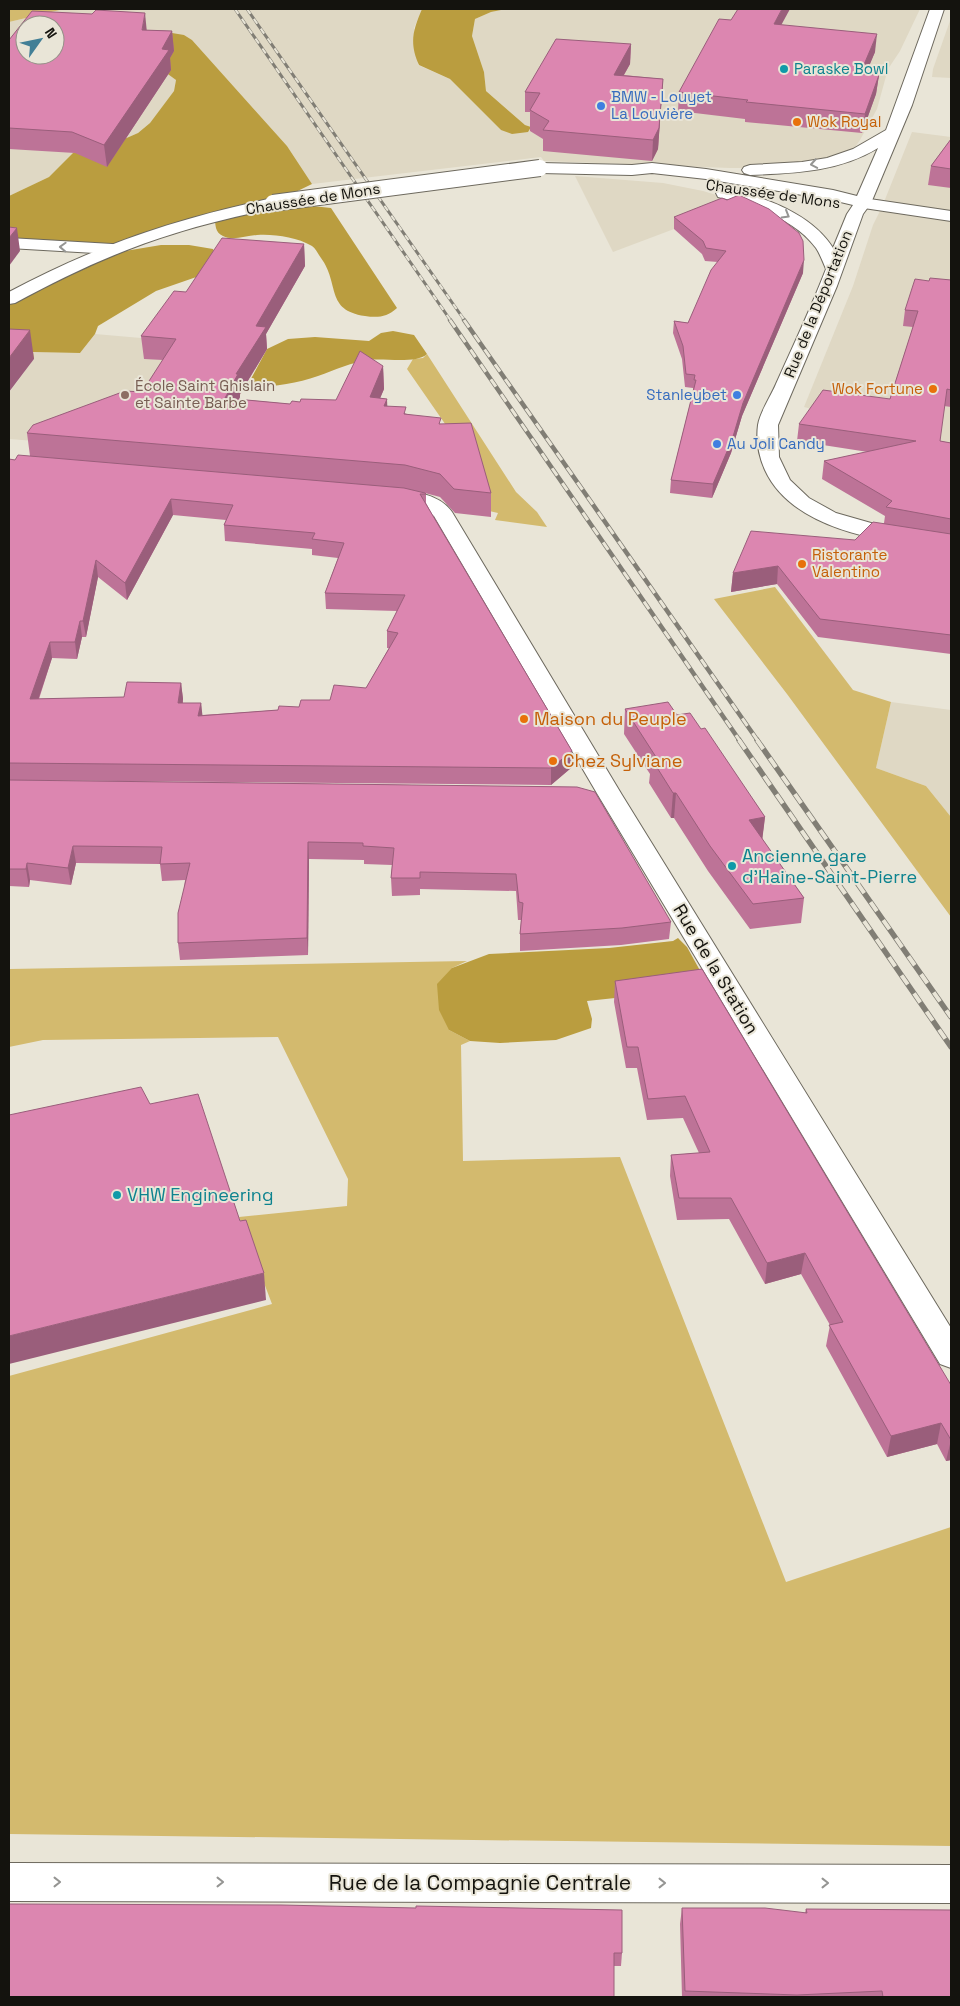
<svg xmlns="http://www.w3.org/2000/svg" width="960" height="2006" font-family="'Space Grotesk',sans-serif">
<style>
.built{fill:#dfd8c4;fill-rule:evenodd}
.green{fill:#d3ba6e}
.forest{fill:#ba9d3f}
.lines{fill:none;stroke-linecap:round;stroke-linejoin:round}
.minor-casing{stroke:#6d695e;stroke-width:2}
.major-casing{stroke:#6d695e;stroke-width:2}
.minor{fill:#fff;fill-rule:evenodd}
.major{fill:#fff;fill-rule:evenodd}
.rail-far2-casing{stroke:#817e75;stroke-width:3}
.rail-far1-casing{stroke:#817e75;stroke-width:4.5}
.rail-casing{stroke:#817e75;stroke-width:5.5}
.rail-far2{stroke:#e9e5d7;stroke-width:2;stroke-dasharray:6;stroke-linecap:butt}
.rail-far1{stroke:#e9e5d7;stroke-width:3;stroke-dasharray:9;stroke-linecap:butt}
.rail{stroke:#e9e5d7;stroke-width:4;stroke-dasharray:11;stroke-linecap:butt}
.major-bridge-casing{stroke:#6d695e;stroke-width:18;stroke-linecap:butt}
.major-bridge{stroke:#fff;stroke-width:16}
.wall{fill:#bd7397;fill-rule:evenodd}
.shaded-wall{fill:#9a5e7b}
.building{fill:#dc86b0;stroke:#9a5e7b;fill-rule:evenodd}
.oneway{stroke:#959593}
.culture-dot{fill:#0f9aa8;stroke:#e9e5d7;stroke-width:2}
.shop-dot{fill:#3f7fe0;stroke:#e9e5d7;stroke-width:2}
.food-dot{fill:#e8710a;stroke:#e9e5d7;stroke-width:2}
.education-dot{fill:#8d6e63;stroke:#e9e5d7;stroke-width:2}
.labels{text-anchor:middle;stroke-width:4;stroke-linejoin:round;paint-order:stroke}
.far-culture-label{font-size:15px;fill:#0d838f;stroke:#e9e5d7;text-anchor:start}
.far-shop-label{font-size:15px;fill:#366cbe;stroke:#e9e5d7;text-anchor:start}
.far-food-label{font-size:15px;fill:#c56008;stroke:#e9e5d7;text-anchor:start}
.far-street-label{font-size:15px;fill:#14130e;stroke:#e9e5d7}
.far-education-label{font-size:15px;fill:#785e54;stroke:#e9e5d7;text-anchor:start}
.food-label{font-size:18px;fill:#c56008;stroke:#e9e5d7;text-anchor:start}
.culture-label{font-size:18px;fill:#0d838f;stroke:#e9e5d7;text-anchor:start}
.street-label{font-size:18px;fill:#14130e;stroke:#e9e5d7}
.near-street-label{font-size:21px;fill:#14130e;stroke:#e9e5d7}
</style>
<rect width="100%" height="100%" fill="#e9e5d7"/>
<!-- built -->
<g class="built">
<path d="M64,9H422L414,28L418,65L450,79L501,130L531,127L525,125L486,91L484,72L472,36L475,19L491,12L506,9H920L900,51L888,69L877,109L860,140L853,150L820,161L761,168H730L544,161L541,157L312,184L287,146L192,40L184,35L165,72L176,80L174,91L150,123L138,133L122,140L74,153L49,177L9,196V22ZM25,25H55V55H25Z"/>
<polygon points="951,18 951,78 932,77 933,69"/>
<polygon points="912,132 951,137 951,445 804,407 853,286 873,225 882,207"/>
<polygon points="575,176 663,183 703,191 743,203 613,252"/>
<polygon points="95,334 267,349 203,459 101,446 9,439 9,393 34,359 33,352 80,353"/>
<polygon points="891,702 951,710 951,817 926,786 876,768"/>
</g>
<!-- green -->
<g class="green">
<polygon points="9,9 64,9 9,22"/>
<polygon points="427,354 516,492 537,512 547,527 495,520 498,513 485,510 459,444 407,369 413,359 423,358"/>
<polygon points="775,587 853,690 891,702 876,768 926,786 951,817 951,917 787,694 714,599"/>
<polygon points="467,961 452,968 449,1030 470,1041 461,1045 463,1161 620,1157 786,1582 951,1527 951,1846 9,1834 9,1376 272,1304 239,1217 347,1206 348,1179 278,1037 43,1040 9,1047 9,969"/>
</g>
<!-- forest -->
<g class="forest">
<path d="M422,9H506L491,12L475,19L472,36L484,72L486,91L525,125L531,127L528,132L512,134L501,130L450,79L419,65C409,43 413,30 422,9Z"/>
<path d="M172,33L184,35L192,40L287,146L312,184L275,202L331,208L397,308C387,317 378,318 365,316C325,310 340,284 321,258C318,254 316,249 312,246C296,237 275,234 257,235C246,236 232,241 223,236C215,233 215,224 215,216L112,249L9,243V196L49,177L73,153L122,140L138,133L150,123L174,91L176,80L165,72Z"/>
<polygon points="161,245 189,245 213,249 219,261 205,274 156,291 98,326 95,334 80,353 33,352 34,359 9,356 9,299 78,265 125,251"/>
<path d="M393,331L414,335L427,354C417,364 384,358 370,360C352,362 335,370 318,376C295,384 270,387 246,388L267,349L288,339L315,337L369,341L381,333Z"/>
<polygon points="678,938 687,947 703,976 699,989 587,1001 592,1019 591,1028 556,1040 500,1043 470,1041 449,1030 439,1010 437,984 452,968 489,954 609,948 673,941"/>
</g>
<g class="lines">
<!-- minor casing -->
<g class="minor-casing">
<g id="minor">
<polygon points="863,198 951,211 951,221 857,207 855,203 857,199"/>
<polygon points="9,238 112,244 118,245 121,249 118,253 112,254 9,248"/>
<path d="M390,489C411,491 439,493 452,512L622,795L951,1328V1368L940,1364L598,795L434,516L417,505L383,499L380,495L383,491Z"/>
<polygon points="9,1863 951,1865 951,1903 9,1901"/>
</g>
</g>
<!-- major casing -->
<g class="major-casing">
<g id="major">
<path d="M930,9H944L912,105L871,203L863,214L837,286L778,425L779,457L790,480L809,498L836,513L892,529L951,539V551C889,542 794,533 765,470C759,457 756,440 758,425C760,412 771,396 776,384C793,346 811,308 826,269C823,262 820,254 816,248C794,218 752,205 718,197L716,193L718,189C727,187 736,191 745,193C778,203 814,218 833,248L847,214L853,205L832,200L706,179L652,173L632,175L540,173L534,171L532,168L534,165L540,163L632,165L652,163L706,169L833,190L857,196L878,148C839,172 795,173 750,175L744,173L742,170L744,167L750,165L802,162L827,158L853,149L886,130Z"/>
<path d="M273,198L279,199L281,203L279,207C244,215 210,222 176,233C119,250 67,275 15,303L9,304V292C97,245 175,219 273,198Z"/>
</g>
</g>
<!-- minor -->
<use href="#minor" class="minor"/>
<!-- major -->
<use href="#major" class="major"/>
<!-- rail-far2 casing -->
<g class="rail-far2-casing">
<g id="rail-far2">
<polyline points="235,9 451,321"/>
<polyline points="247,9 465,321"/>
</g>
</g>
<!-- rail-far1 casing -->
<g class="rail-far1-casing">
<g id="rail-far1">
<polyline points="450,320 740,741"/>
<polyline points="464,320 758,741"/>
</g>
</g>
<!-- rail casing -->
<g class="rail-casing">
<g id="rail">
<polyline points="739,740 951,1047"/>
<polyline points="757,740 951,1017"/>
</g>
</g>
<!-- rail-far2 -->
<use href="#rail-far2" class="rail-far2"/>
<!-- rail-far1 -->
<use href="#rail-far1" class="rail-far1"/>
<!-- rail -->
<use href="#rail" class="rail"/>
<!-- major-bridge casing -->
<g class="major-bridge-casing">
<polyline id="major-bridge" points="273,203 540,168"/>
</g>
<!-- major-bridge -->
<use href="#major-bridge" class="major-bridge"/>
</g>
<!-- wall -->
<g class="wall">
<polygon points="731,20 781,25 875,52 865,74 879,75 876,94 862,133 745,122 745,119 678,111 679,92"/>
<polygon points="146,30 172,31 174,51 170,58 171,70 107,167 75,153 9,149 9,40"/>
<polygon points="631,44 630,64 624,75 663,79 658,149 652,161 543,151 543,139 530,131 530,112 525,112 525,92"/>
<polygon points="951,139 951,188 928,185 931,166"/>
<polygon points="674,217 803,273 742,416 731,453 712,498 670,493 671,480 693,392 693,388 685,387 682,359 673,333 674,321 688,323 718,262 705,261 702,254 674,229"/>
<path d="M304,244L305,266L266,334L267,349L240,394V397L239,399L290,404L300,402L336,400L383,366L384,389L380,398L387,399V406L407,414L441,424L491,493V517L455,513L440,497L425,493L426,494V503L571,768L551,785L9,780V459L15,460L30,456L27,433L142,392L163,360L144,359L141,336L186,292ZM173,515L226,520L224,525L225,541L312,549V555L338,558L325,593L326,609L397,611L387,631V648H389L366,688L330,700L299,707L278,710L202,715L201,703H183V699L181,683L124,697L39,699L52,658L77,659L82,637H86L98,577L127,600Z"/>
<polygon points="951,280 951,407 944,406 940,441 951,443 951,654 818,637 777,584 731,592 733,573 855,540 884,523 885,516 822,479 824,461 868,452 797,441 799,424 890,399 913,327 903,326 905,310 929,281"/>
<polygon points="625,709 677,715 701,729 765,817 762,839 804,898 801,923 750,929 708,871 674,818 671,818 649,783 650,774 624,734"/>
<polygon points="9,780 577,787 671,922 669,939 621,945 520,951 520,934 521,920 518,920 516,891 420,889 420,895 392,896 391,878 392,865 364,864 364,860 309,859 308,955 180,960 178,943 185,880 162,881 160,864 76,863 71,885 30,880 29,887 9,886"/>
<polygon points="615,981 951,1385 951,1460 946,1461 937,1444 887,1457 826,1346 830,1325 801,1274 765,1284 729,1219 677,1220 670,1176 671,1155 699,1153 683,1118 647,1120 637,1068 626,1068 614,1002"/>
<polygon points="9,1904 622,1953 621,1966 614,1966"/>
<polygon points="682,1908 805,1913 806,1909 951,1997 682,1997 680,1924"/>
</g>
<!-- shaded-wall -->
<g class="shaded-wall">
<polygon points="782,9 790,9 772,42 774,24"/>
<polygon points="145,13 147,33 142,30"/>
<polygon points="172,31 174,51 170,58 171,70 107,167 104,145"/>
<polygon points="877,34 875,52 858,93 860,74"/>
<polygon points="631,44 630,64 613,94 614,75"/>
<polygon points="879,75 876,94 862,133 865,114"/>
<polygon points="663,79 658,149 652,161 653,140"/>
<polygon points="17,228 20,251 9,266 9,238"/>
<polygon points="304,244 305,266 266,334 267,349 240,394 240,397 227,421 225,398 236,374 256,326"/>
<polygon points="804,260 803,273 742,416 731,453 712,498 713,484 743,403"/>
<polygon points="30,330 34,359 9,392 9,358"/>
<polygon points="383,366 384,389 371,420 370,397"/>
<polygon points="387,399 388,422 384,406"/>
<polygon points="171,499 173,515 127,600 125,583"/>
<polygon points="96,560 98,577 86,637 83,621"/>
<polygon points="778,566 777,584 731,592 733,573"/>
<polygon points="80,621 82,637 77,659 75,642"/>
<polygon points="50,642 52,658 33,715 30,699"/>
<polygon points="181,683 183,699 180,720 178,703"/>
<polygon points="201,703 203,720 198,716"/>
<polygon points="572,751 571,768 551,785 551,768"/>
<polygon points="673,793 676,793 674,818 671,818"/>
<polygon points="765,817 762,842 749,820"/>
<polygon points="308,842 309,859 308,955 307,938"/>
<polygon points="73,846 76,863 71,885 68,868"/>
<polygon points="27,863 30,880 29,887 26,869"/>
<polygon points="805,1253 801,1274 765,1284 767,1263"/>
<polygon points="264,1273 266,1300 9,1364 9,1336"/>
<polygon points="941,1423 937,1444 887,1457 891,1436"/>
<polygon points="951,1440 951,1460 946,1461"/>
</g>
<!-- building -->
<g class="building">
<polygon points="738,9 782,9 774,24 877,34 860,74 879,75 865,114 746,102 748,100 679,92 719,19 731,20"/>
<path d="M96,10L145,13L142,30L172,31L162,49L169,50L104,145L72,132L9,128V40L32,11L92,14ZM25,25H55V55H25Z"/>
<polygon points="556,39 631,44 614,75 663,79 659,128 653,140 543,130 549,121 530,110 540,93 525,92"/>
<polygon points="951,139 951,169 931,166"/>
<polygon points="739,195 769,209 799,233 803,241 804,260 743,403 732,440 713,484 671,480 696,380 694,380 695,375 686,374 683,346 674,321 688,323 711,270 726,251 706,248 703,241 674,217 722,198 727,200"/>
<polygon points="9,227 17,228 9,238"/>
<polygon points="222,238 304,244 256,326 266,327 236,374 238,374 225,398 290,404 292,401 300,402 301,399 336,400 360,351 383,366 370,397 387,399 384,406 406,407 404,414 441,418 439,424 471,423 491,493 454,489 440,474 405,465 27,433 33,425 125,391 142,392 176,339 141,336 174,291 186,292"/>
<polygon points="930,278 951,280 951,390 947,389 940,441 951,443 951,519 886,507 892,501 824,461 916,441 799,424 823,390 890,399 918,311 905,310 915,279 929,281"/>
<polygon points="9,329 30,330 9,358"/>
<path d="M18,455L404,488L425,493L426,494H420L572,751L551,768L9,763V459L15,460ZM171,499L233,505L224,525L315,533L312,539L344,543L325,593L405,595L387,631L398,633L366,688L334,685L330,700H301L299,707L279,706L278,710L198,716L201,703H178L181,683L127,682L124,697L30,699L50,642H75L80,621H83L96,560L125,583Z"/>
<polygon points="873,522 951,534 951,635 820,619 778,566 733,573 751,531 855,540"/>
<polygon points="668,702 677,715 690,713 701,729 705,728 765,817 749,820 804,898 753,904 710,846 676,793 673,793 651,758 656,757 625,709"/>
<polygon points="9,780 577,787 595,792 671,922 622,928 520,934 523,903 519,902 516,874 420,872 420,878 391,878 394,848 363,846 363,843 308,842 307,938 178,943 178,913 190,863 160,864 162,847 73,846 68,868 27,863 26,869 9,869"/>
<polygon points="702,969 951,1385 951,1440 941,1423 891,1436 829,1325 843,1322 805,1253 767,1263 731,1198 679,1198 671,1155 710,1152 685,1096 648,1099 638,1047 627,1047 615,981"/>
<polygon points="141,1087 150,1104 198,1094 240,1221 246,1220 264,1273 9,1336 9,1115"/>
<polygon points="9,1904 281,1905 416,1908 416,1906 622,1910 622,1953 614,1953 614,1997 9,1997"/>
<polygon points="682,1908 765,1908 807,1913 806,1909 951,1910 951,1997 883,1997 882,1991 797,1995 685,1991"/>
</g>
<!-- one-way arrows -->
<defs><path id="oneway-chevron" d="M-2-3.5L2.5 0L-2 3.5" fill="none" stroke-width="1.6" stroke-linecap="round" stroke-linejoin="round" transform="scale(1.25)"/></defs>
<g class="oneway">
<use href="#oneway-chevron" transform="translate(814 164) rotate(170)"/>
<use href="#oneway-chevron" transform="translate(786 215) rotate(30)"/>
<use href="#oneway-chevron" transform="translate(63 247) rotate(-178)"/>
<use href="#oneway-chevron" transform="translate(57 1882)"/>
<use href="#oneway-chevron" transform="translate(220 1882)"/>
<use href="#oneway-chevron" transform="translate(662 1883)"/>
<use href="#oneway-chevron" transform="translate(825 1883)"/>
</g>
<!-- markers -->
<g class="culture-dot">
<circle cx="784" cy="69" r="5"/>
<circle cx="732" cy="866" r="5"/>
<circle cx="117" cy="1195" r="5"/>
</g>
<g class="shop-dot">
<circle cx="601" cy="106" r="5"/>
<circle cx="737" cy="395" r="5"/>
<circle cx="717" cy="444" r="5"/>
</g>
<g class="food-dot">
<circle cx="797" cy="122" r="5"/>
<circle cx="933" cy="389" r="5"/>
<circle cx="802" cy="564" r="5"/>
<circle cx="524" cy="719" r="5"/>
<circle cx="553" cy="761" r="5"/>
</g>
<circle class="education-dot" cx="125" cy="395" r="5"/>
<g class="labels">
<!-- far-culture labels -->
<g class="far-culture-label">
<text x="794" y="74">Paraske Bowl</text>
</g>
<!-- far-shop labels -->
<g class="far-shop-label">
<text x="611" y="102">BMW - Louyet<tspan x="611" dy="17">La Louvière</tspan></text>
<text x="727" y="400" text-anchor="end">Stanleybet</text>
<text x="727" y="449">Au Joli Candy</text>
</g>
<!-- far-food labels -->
<g class="far-food-label">
<text x="807" y="127">Wok Royal</text>
<text x="923" y="394" text-anchor="end">Wok Fortune</text>
<text x="812" y="560">Ristorante<tspan x="812" dy="17">Valentino</tspan></text>
</g>
<!-- far-street labels -->
<g class="far-street-label">
<text transform="translate(773 194) rotate(8)" y="5">Chaussée de Mons</text>
<text transform="translate(313 199) rotate(-9)" y="5">Chaussée de Mons</text>
<text transform="translate(818 304) rotate(-68)" y="5">Rue de la Déportation</text>
</g>
<!-- far-education labels -->
<g class="far-education-label">
<text x="135" y="391">École Saint Ghislain<tspan x="135" dy="17">et Sainte Barbe</tspan></text>
</g>
<!-- food labels -->
<g class="food-label">
<text x="534" y="725">Maison du Peuple</text>
<text x="563" y="767">Chez Sylviane</text>
</g>
<!-- culture labels -->
<g class="culture-label">
<text x="742" y="862">Ancienne gare<tspan x="742" dy="21">d'Haine-Saint-Pierre</tspan></text>
<text x="127" y="1201">VHW Engineering</text>
</g>
<!-- street labels -->
<g class="street-label">
<text transform="translate(716 969) rotate(59)" y="6">Rue de la Station</text>
</g>
<!-- near-street labels -->
<g class="near-street-label">
<text x="480" y="1890">Rue de la Compagnie Centrale</text>
</g>
</g>
<!-- border -->
<rect width="960" height="2006" fill="none" stroke="#14130e" stroke-width="20"/>
<!-- north arrow -->
<g transform="translate(40 40) rotate(57)"><circle r="24" fill="#e9e5d7" stroke="#949187"/>
<path d="M0-4L9 19L0 12L-9 19Z" fill="#427f96"/>
<text y="-8" font-size="14" font-weight="bold" text-anchor="middle" fill="#14130e">N</text>
</g>
</svg>
